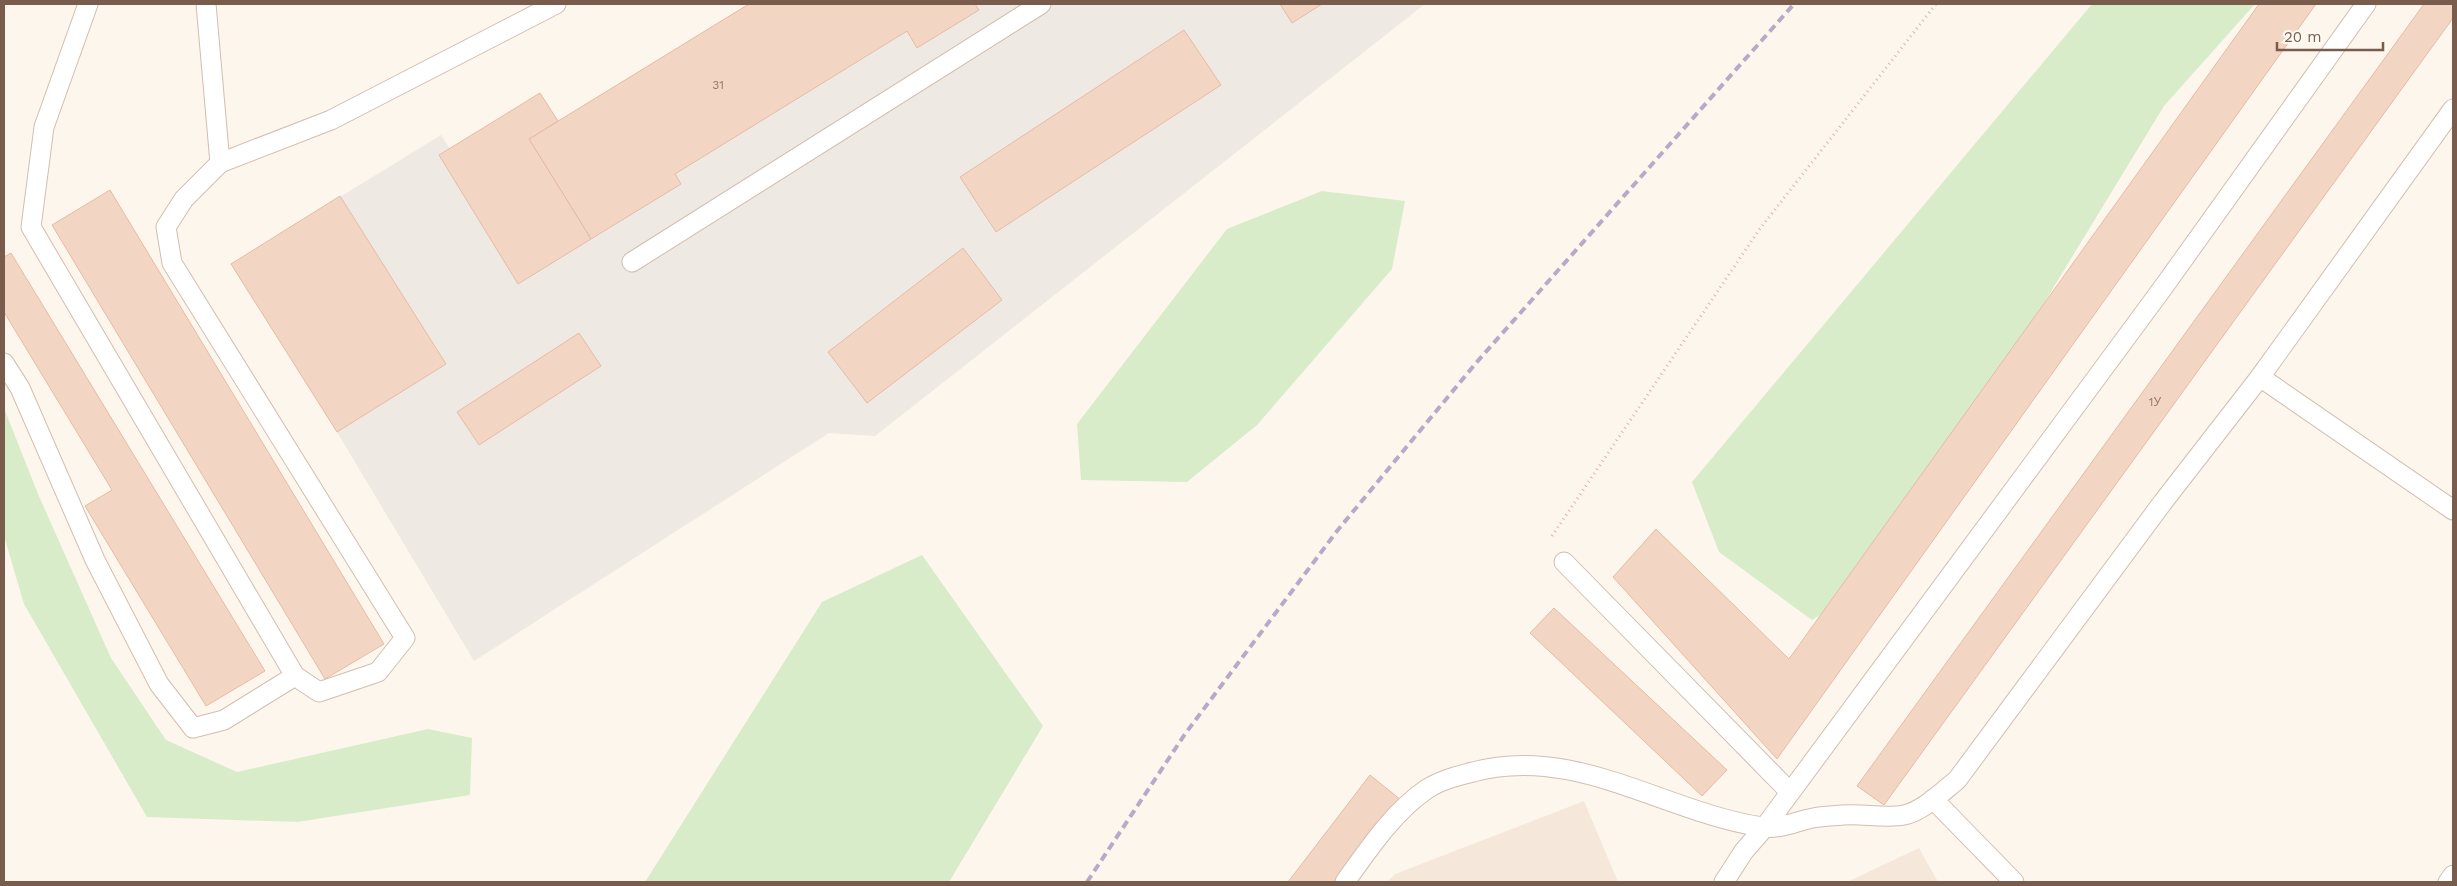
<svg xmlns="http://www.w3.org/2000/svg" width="2457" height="886" font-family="'Work Sans',sans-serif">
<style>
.residential{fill:#f5e8da}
.industrial{fill:#efe9e4}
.green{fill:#d8ecc9}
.building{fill:#f3d5c3;stroke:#e6bba3}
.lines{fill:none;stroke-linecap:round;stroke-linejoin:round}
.lane-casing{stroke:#d1beb0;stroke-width:21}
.path{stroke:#d9b8a5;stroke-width:3;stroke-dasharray:1 4;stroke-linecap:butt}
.lane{stroke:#fff;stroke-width:19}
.rail{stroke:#b9a8c9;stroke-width:4;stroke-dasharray:8 5;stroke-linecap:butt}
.labels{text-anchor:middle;stroke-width:4;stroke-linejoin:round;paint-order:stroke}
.number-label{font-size:12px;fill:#987a6a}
</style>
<rect width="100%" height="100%" fill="#fdf6ec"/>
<!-- residential -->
<g class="residential">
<polygon points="1584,801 1618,882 1387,882 1395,874"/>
<polygon points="1919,848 1938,882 1847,882"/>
</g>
<!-- industrial -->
<polygon class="industrial" points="749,4 1425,4 875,436 829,433 474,661 337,432 231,264 441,135 450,149 540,93 558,121"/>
<!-- green -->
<g class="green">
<polygon points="2092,4 2255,4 2164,106 1874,582 1812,620 1719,552 1692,482"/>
<polygon points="1322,191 1405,201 1392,269 1257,425 1187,482 1081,480 1077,424 1227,229"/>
<polygon points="4,408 38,494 111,658 166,740 237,772 428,729 472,738 470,795 297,822 147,817 24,604 4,536"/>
<polygon points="922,555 1043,726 949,882 645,882 822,602"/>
</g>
<!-- building -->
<g class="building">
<polygon points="749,4 975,4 979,10 917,48 907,31 675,174 681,184 591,239 529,139"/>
<polygon points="1280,4 1322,4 1292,23"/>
<polygon points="2259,4 2316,4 1777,759 1613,577 1656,529 1789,659"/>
<polygon points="2424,4 2453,4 2453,18 1884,805 1857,786"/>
<polygon points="1184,30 1221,85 996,232 960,177"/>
<polygon points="540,93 558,121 529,139 591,239 518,284 439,155"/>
<polygon points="110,190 384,644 325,679 52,225"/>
<polygon points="340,196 446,364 337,432 231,264"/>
<polygon points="963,248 1002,300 867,403 828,352"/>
<polygon points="11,253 265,671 206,706 85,506 112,490 4,312 4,257"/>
<polygon points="579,333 601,366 479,445 457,412"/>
<polygon points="1554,608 1727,770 1702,796 1530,633"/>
<polygon points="1370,775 1401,800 1334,882 1288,882"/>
</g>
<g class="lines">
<!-- lane casing -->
<g class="lane-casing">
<g id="lane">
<polyline points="88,4 44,127 31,227 295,676 319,692 378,672 405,638 172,263 166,227 184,199 220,163"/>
<polyline points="206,4 220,163 331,120 556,4"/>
<polyline points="632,262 1041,4"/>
<polyline points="4,363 20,388 95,560 159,684 193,728 224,720 295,676"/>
<polyline points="2260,377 2453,510"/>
<polyline points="1564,562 1790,792"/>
<polyline points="1933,799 2014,882"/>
<path d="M1345,882C1368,850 1394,811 1427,789C1441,780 1457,776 1473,772C1574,744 1664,812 1762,827C1778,830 1797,821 1813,818C1823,816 1833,816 1843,815C1863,813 1884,819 1904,815C1923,811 1942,792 1957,780L2163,502L2260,377L2453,109"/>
<polyline points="1724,882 1744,851 1764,828 2162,289 2366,4"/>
<polyline points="2448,882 2453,875"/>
</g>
</g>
<!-- path -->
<polyline class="path" points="1552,536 1759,230 1936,4"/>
<!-- lane -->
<use href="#lane" class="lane"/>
<!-- rail -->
<polyline class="rail" points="1087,882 1185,734 1337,531 1476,363 1794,4"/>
</g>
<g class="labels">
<!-- number labels -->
<g class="number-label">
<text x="718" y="89">31</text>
<text x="2155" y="406">1У</text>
</g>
</g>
<!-- border -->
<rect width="2457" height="886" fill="none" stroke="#7a5c4d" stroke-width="10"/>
<!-- scale -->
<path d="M2277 42v8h106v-8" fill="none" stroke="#7a5c4d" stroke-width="2.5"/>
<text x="2284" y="42" font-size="15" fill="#7a5c4d" stroke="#fffaf3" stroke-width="4" paint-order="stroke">20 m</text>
</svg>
